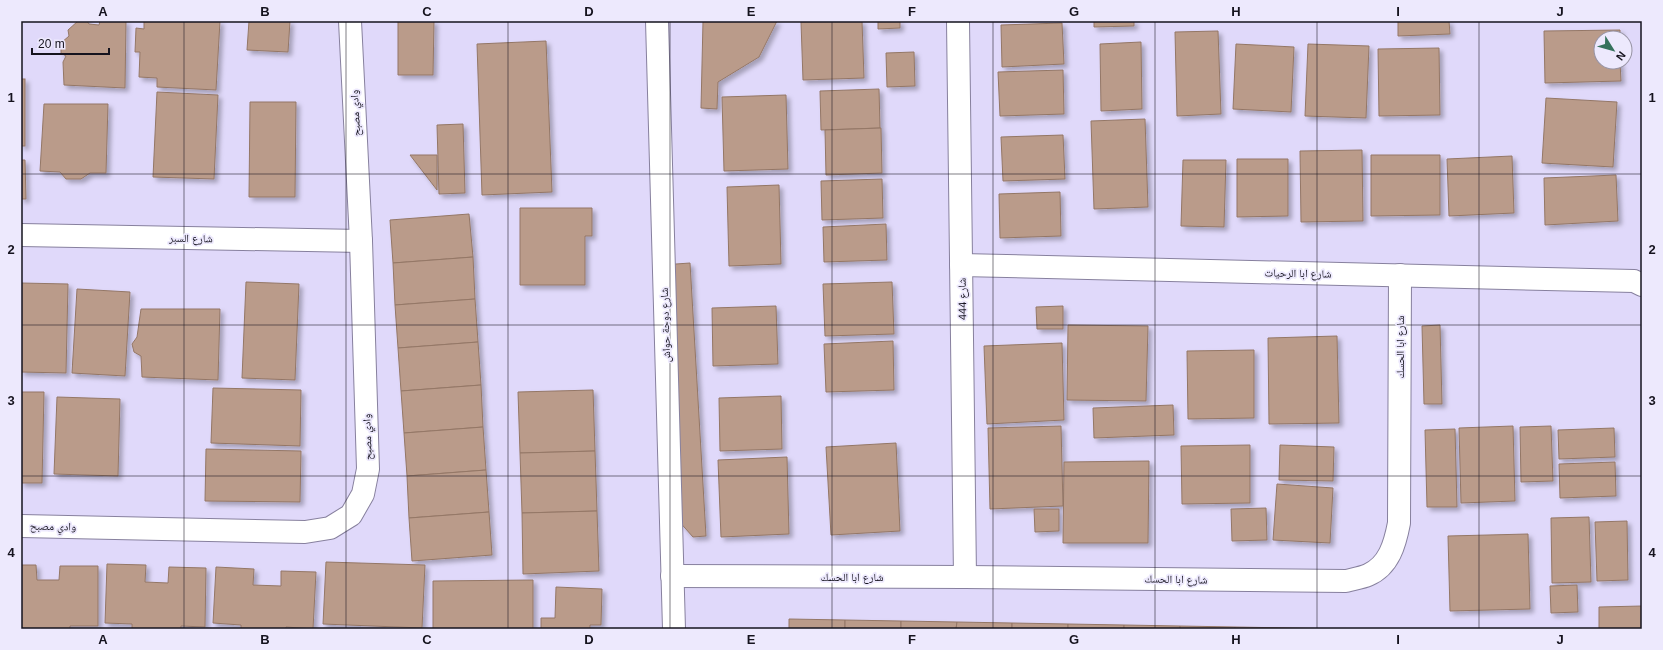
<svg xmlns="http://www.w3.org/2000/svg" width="1663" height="650" font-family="Arial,'Noto Naskh Arabic',sans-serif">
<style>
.building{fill:#ba9b8a;stroke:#947766;filter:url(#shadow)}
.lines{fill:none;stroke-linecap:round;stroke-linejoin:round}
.minor-casing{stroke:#87809e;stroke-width:24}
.minor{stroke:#fff;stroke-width:22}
.grid{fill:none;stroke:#15131e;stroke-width:1;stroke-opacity:0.55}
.labels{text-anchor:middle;stroke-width:3.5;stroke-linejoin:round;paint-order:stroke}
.street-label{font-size:11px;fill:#15131e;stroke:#ede9fd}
.neatline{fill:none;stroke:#15131e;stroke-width:1.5}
.grid-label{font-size:13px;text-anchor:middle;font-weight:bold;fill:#15131e}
</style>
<defs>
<filter id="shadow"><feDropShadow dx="3.5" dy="3.5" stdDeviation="2" flood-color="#0004"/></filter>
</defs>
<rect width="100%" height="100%" fill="#e0d9fa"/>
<!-- building -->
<g class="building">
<polygon points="78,21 87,21 89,24 99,25 100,21 126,21 125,88 64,85 63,62 66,56 61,53 61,43 69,36 68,30"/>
<polygon points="144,21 220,21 216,90 157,87 157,78 139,77 140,52 135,52 136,28 144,29"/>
<polygon points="249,21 290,21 288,52 247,50"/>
<polygon points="398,21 434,21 433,75 398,75"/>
<polygon points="703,21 777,21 759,57 718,82 717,109 701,108"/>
<polygon points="862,21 864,78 803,80 801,22"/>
<polygon points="878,21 900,21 900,28 878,29"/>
<polygon points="1094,21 1134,21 1134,26 1094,27"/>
<polygon points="1398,21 1449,21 1450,34 1398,36"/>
<polygon points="1062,23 1064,64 1002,67 1001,25"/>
<polygon points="1620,30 1620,38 1601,38 1601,62 1620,62 1621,81 1545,83 1544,31"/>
<polygon points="1218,31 1221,114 1177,116 1175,32"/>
<polygon points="546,41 552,192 482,195 477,44"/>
<polygon points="1141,42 1142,109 1101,111 1100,44"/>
<polygon points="1236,44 1294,47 1291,112 1233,109"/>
<polygon points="1308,44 1369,46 1366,118 1305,116"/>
<polygon points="1439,48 1440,115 1379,116 1378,49"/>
<polygon points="914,52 915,86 887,87 886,53"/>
<polygon points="1063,70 1064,114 1000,116 998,72"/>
<rect x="21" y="79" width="4" height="67"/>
<polygon points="879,89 880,128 821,130 820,91"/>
<polygon points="157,92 218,95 214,179 153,177"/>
<polygon points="786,95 788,169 724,171 722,97"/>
<polygon points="1546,98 1617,102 1613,167 1542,163"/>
<polygon points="250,102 296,102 295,197 249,197"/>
<polygon points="44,104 108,104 106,173 90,173 81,179 66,179 60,172 40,171"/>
<polygon points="1145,119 1148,207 1094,209 1091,121"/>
<polygon points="463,124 465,193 439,194 437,125"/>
<polygon points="881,128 882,173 826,175 825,130"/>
<polygon points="1063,135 1065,179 1003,181 1001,137"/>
<polygon points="1362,150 1363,221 1301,222 1300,151"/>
<polygon points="410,155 437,155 437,190"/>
<polygon points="1371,155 1440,155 1440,215 1371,216"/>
<polygon points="1512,156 1514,213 1449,216 1447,159"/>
<polygon points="1237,159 1288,159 1288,216 1237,217"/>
<polygon points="21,160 25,160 26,199 21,199"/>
<polygon points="1183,160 1226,160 1224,227 1181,226"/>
<polygon points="1616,175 1618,221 1545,225 1544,178"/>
<polygon points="882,179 883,218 822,220 821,181"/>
<polygon points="779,185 781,264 729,266 727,187"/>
<polygon points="1060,192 1061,236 1000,238 999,194"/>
<polygon points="520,208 592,208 592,236 585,236 585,285 520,285"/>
<polygon points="469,214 473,257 393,263 390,220"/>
<polygon points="886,224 887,260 824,262 823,227"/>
<polygon points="473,257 475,299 395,305 393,263"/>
<polygon points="690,263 706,536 693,537 677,519 662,265"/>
<polygon points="246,282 299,284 295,380 242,378"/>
<polygon points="892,282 894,334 825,336 823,284"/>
<polygon points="21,283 68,284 66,373 21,372"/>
<polygon points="77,289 130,292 125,376 72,373"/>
<polygon points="475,299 478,342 398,348 395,305"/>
<polygon points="776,306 778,364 713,366 712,308"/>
<polygon points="1063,306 1063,329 1037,329 1036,307"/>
<polygon points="141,309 220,309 218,380 142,377 141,356 134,352 132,344 137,337"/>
<polygon points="1068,325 1148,326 1146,401 1067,400"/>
<polygon points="1440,325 1442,404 1424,404 1422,326"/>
<polygon points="1337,336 1339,423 1269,424 1268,338"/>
<polygon points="893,341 894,390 826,392 824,344"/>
<polygon points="478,342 481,385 401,391 398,348"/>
<polygon points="1062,343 1064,420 987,424 984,346"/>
<polygon points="1254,350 1254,418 1188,419 1187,351"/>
<polygon points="481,385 483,427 404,433 401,391"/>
<polygon points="213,388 301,390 300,446 211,443"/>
<polygon points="593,390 595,451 520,453 518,392"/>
<polygon points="21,392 44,392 42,483 21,483"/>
<polygon points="781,396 782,449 720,451 719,398"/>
<polygon points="57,397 120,399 118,476 54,474"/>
<polygon points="1173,405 1174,435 1094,438 1093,408"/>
<polygon points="1061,426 1063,506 990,509 988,428"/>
<polygon points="1513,426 1515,501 1461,503 1459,428"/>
<polygon points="1551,426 1553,481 1521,482 1520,427"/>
<polygon points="483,427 486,470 407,476 404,433"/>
<polygon points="1614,428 1615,457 1559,459 1558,430"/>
<polygon points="1455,429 1457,507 1427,507 1425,430"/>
<polygon points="896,443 900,531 831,535 826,447"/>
<polygon points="1250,445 1250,503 1182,504 1181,446"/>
<polygon points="1280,445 1334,447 1333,481 1279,480"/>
<polygon points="206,449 301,451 300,502 205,501"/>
<polygon points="595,451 597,511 522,513 520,453"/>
<polygon points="787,457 789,534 721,537 718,460"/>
<polygon points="1149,461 1148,543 1063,543 1064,462"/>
<polygon points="1615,462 1616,496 1560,498 1559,464"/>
<polygon points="486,470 489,512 409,518 407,476"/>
<polygon points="1277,484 1333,488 1330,543 1273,540"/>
<polygon points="1266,508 1267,540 1232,541 1231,509"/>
<polygon points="1034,509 1059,509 1059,531 1035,532"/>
<polygon points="597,511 599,571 523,574 522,513"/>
<polygon points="489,512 492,555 412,561 409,518"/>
<polygon points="1589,517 1591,582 1552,583 1551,518"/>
<polygon points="1627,521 1628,580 1597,581 1595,522"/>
<polygon points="1528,534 1530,609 1450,611 1448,536"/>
<polygon points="326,562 425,565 422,628 323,624"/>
<polygon points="107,564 146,565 145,582 168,583 169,567 206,568 205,627 181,626 181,629 132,629 132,624 105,623"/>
<polygon points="21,565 36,565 37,580 59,580 60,566 98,566 98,626 70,626 70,629 21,629"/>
<polygon points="216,567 254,569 253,585 281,586 281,571 316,572 313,629 286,627 286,629 241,629 241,625 213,623"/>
<polygon points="533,580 533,629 433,629 433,581"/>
<polygon points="1577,585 1578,612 1551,613 1550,586"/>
<polygon points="556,587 602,589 601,625 590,625 590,629 541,629 541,618 555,618"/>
<polygon points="1642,606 1642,629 1599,629 1599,607"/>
<polygon points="789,619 845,620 845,629 789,629"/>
<polygon points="845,620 901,621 901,629 845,629"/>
<polygon points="901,621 957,622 956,629 901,629"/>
<polygon points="957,622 1012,623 1012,629 956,629"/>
<polygon points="1012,623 1068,624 1068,629 1012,629"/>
<polygon points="1068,624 1124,625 1124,629 1068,629"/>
<polygon points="1124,625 1180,626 1180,629 1124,629"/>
<polygon points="1180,626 1235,627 1235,629 1180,629"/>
<polygon points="1235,627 1291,628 1291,629 1235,629"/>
<polygon points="1291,628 1347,629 1291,629"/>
</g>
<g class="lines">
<!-- minor casing -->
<g class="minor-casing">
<g id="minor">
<polyline points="657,21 674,629"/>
<polyline points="958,21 965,577"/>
<polyline points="21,235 361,241"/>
<polyline points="961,265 1634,281 1642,285"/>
<polyline points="21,526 305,532 330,528 351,515 363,494 368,469 361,241 350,21"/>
<path d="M672,576L965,577L1346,581C1353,579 1361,578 1368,575C1389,566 1395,544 1399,523L1400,275"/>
</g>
</g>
<!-- minor -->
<use href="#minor" class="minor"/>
</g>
<!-- grid -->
<path class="grid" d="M184,21V629M346,21V629M508,21V629M670,21V629M832,21V629M993,21V629M1155,21V629M1317,21V629M1479,21V629M21,174H1642M21,325H1642M21,476H1642"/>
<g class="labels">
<!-- street labels -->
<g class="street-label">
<text transform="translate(355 113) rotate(-93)" y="4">وادي مصبح</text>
<text transform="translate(191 238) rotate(1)" y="4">شارع السبر</text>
<text transform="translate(1298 273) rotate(1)" y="4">شارع ابا الرحيات</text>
<text transform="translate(962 299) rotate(-91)" y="4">شارع 444</text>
<text transform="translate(665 325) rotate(-92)" y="4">شارع دوحة حواش</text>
<text transform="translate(1400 347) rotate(-90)" y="4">شارع ابا الحسك</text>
<text transform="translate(367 437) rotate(-92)" y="4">وادي مصبح</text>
<text transform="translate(53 526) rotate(1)" y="4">وادي مصبح</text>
<text x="852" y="581">شارع ابا الحسك</text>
<text transform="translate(1176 579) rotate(1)" y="4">شارع ابا الحسك</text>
</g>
</g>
<!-- border -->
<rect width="1663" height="650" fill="none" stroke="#ede9fd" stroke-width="44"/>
<!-- north arrow -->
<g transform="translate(1613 50) rotate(127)"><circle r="19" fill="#ede9fd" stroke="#9793a4"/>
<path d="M0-3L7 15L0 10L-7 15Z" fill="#36725d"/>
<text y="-6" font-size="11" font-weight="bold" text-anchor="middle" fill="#15131e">N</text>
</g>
<!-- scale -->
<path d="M32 48v6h77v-6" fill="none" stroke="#15131e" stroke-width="2"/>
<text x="38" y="48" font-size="12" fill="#15131e" stroke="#ede9fd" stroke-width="3" paint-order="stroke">20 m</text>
<rect x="22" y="22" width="1619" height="606" class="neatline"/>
<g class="grid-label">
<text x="103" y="16">A</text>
<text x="265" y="16">B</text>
<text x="427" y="16">C</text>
<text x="589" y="16">D</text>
<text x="751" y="16">E</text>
<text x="912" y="16">F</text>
<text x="1074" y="16">G</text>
<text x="1236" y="16">H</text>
<text x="1398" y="16">I</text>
<text x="1560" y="16">J</text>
<text x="11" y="102">1</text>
<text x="1652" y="102">1</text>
<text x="11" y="254">2</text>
<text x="1652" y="254">2</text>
<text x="11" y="405">3</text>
<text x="1652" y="405">3</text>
<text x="11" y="557">4</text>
<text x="1652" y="557">4</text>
<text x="103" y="644">A</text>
<text x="265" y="644">B</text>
<text x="427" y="644">C</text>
<text x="589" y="644">D</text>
<text x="751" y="644">E</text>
<text x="912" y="644">F</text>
<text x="1074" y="644">G</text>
<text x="1236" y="644">H</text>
<text x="1398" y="644">I</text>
<text x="1560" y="644">J</text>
</g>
</svg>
